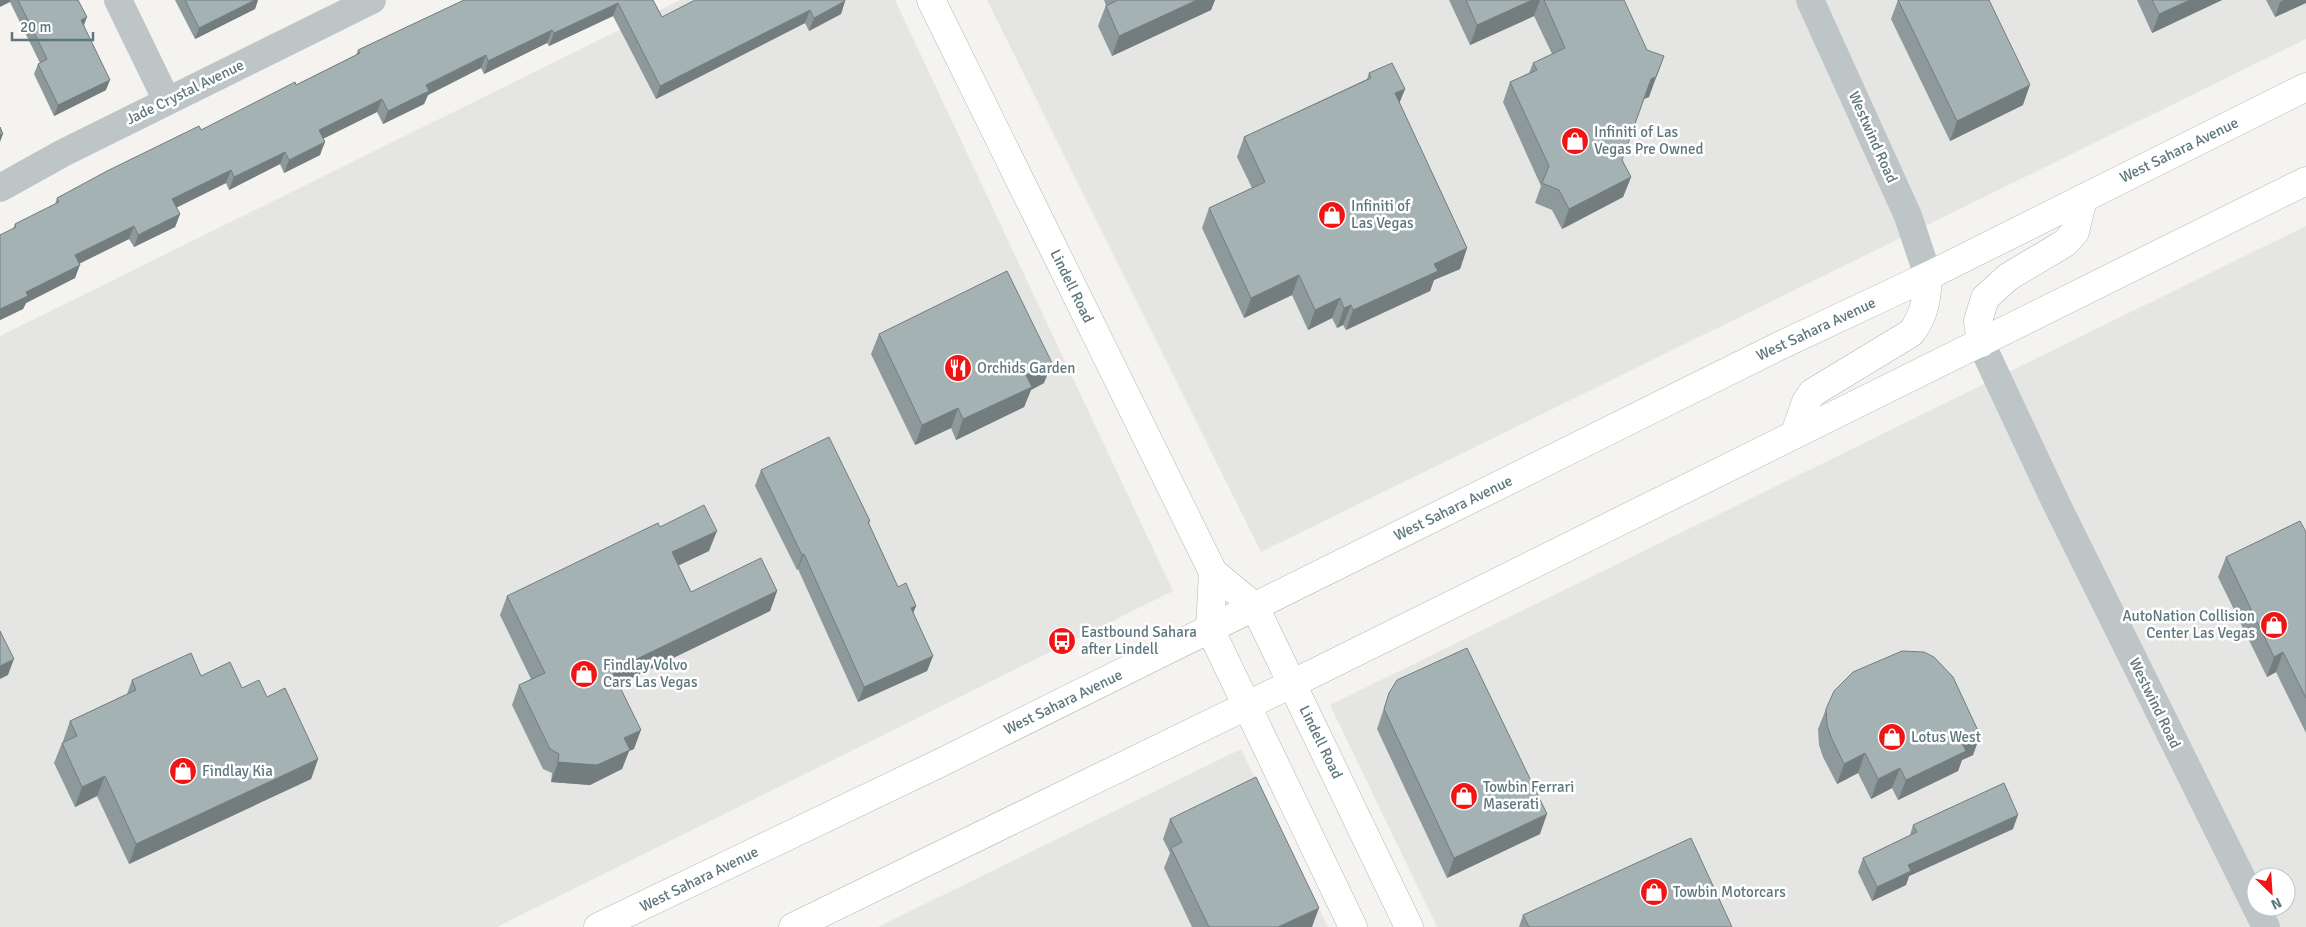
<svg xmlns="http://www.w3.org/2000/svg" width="2306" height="927" font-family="Signika,sans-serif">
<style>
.built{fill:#e5e5e3;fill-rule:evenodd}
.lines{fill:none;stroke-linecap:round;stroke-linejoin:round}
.secondary-casing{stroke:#aeb7ba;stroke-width:29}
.primary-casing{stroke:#afb7b9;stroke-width:29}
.street{stroke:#bec5c7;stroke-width:28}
.secondary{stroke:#fff;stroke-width:28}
.primary{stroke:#fff;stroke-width:28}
.wall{fill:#8e999b}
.shaded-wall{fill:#747d7e}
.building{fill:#a5b2b4;stroke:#747d7e}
.labels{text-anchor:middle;stroke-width:5;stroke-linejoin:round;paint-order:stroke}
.street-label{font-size:15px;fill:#5d777d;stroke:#fff}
.poi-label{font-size:15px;fill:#5d777d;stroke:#fff;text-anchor:start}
</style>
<rect width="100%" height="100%" fill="#f4f3ef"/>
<!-- built -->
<g class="built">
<polygon points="680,0 895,0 1173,591 497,927 0,927 0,336"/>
<polygon points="987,0 2306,0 2306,39 1261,552"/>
<path d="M2306,226V927H1437L1330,705ZM2256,877H2286V907H2256Z"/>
<polygon points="1241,749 1328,927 878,927"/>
</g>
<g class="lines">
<!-- secondary casing -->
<g class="secondary-casing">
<g id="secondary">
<polyline points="931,0 1213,572 1255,607 1409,927"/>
<polyline points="1213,572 1210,629 1353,927"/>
</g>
</g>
<!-- primary casing -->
<g class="primary-casing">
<g id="primary">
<polyline points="1981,343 1978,321 1985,298 2008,277 2065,243 2075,232 2083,198"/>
<path d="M1795,433L1806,402L1812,393L1911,333C1925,315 1927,298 1928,276"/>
<polyline points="598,927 940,763 1777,347 1928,276 2306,87"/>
<polyline points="793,927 1324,668 2306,181"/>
</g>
</g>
<!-- street -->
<g class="street">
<polyline points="118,0 167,101"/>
<polyline points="1810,0 1908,216 1928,276"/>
<polyline points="0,188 63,153 372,0"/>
<polyline points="1981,343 2055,501 2266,927"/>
</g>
<!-- secondary -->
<use href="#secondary" class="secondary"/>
<!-- primary -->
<use href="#primary" class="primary"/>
</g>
<!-- wall -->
<g class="wall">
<polygon points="0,0 78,0 84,25 106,90 54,116 34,74 38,64 40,63 10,2"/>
<polygon points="175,0 258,0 255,9 195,39"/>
<polygon points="464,0 653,0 662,17 845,1 841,14 809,31 805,23 656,99 613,16 549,46 547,43 484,74 481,68 428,95 424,104 383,124 377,112 323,139 320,155 284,173 280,164 229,190 226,183 176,208 180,214 175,227 134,247 129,239 79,264 75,278 26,303 23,309 0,320 0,235 13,229 15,224 55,204 57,198 296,85 356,55 358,50"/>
<polygon points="1104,0 1215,0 1211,10 1112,56 1098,26 1106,5"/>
<polygon points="1449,0 1624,0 1649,97 1644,99 1622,160 1631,177 1623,197 1562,229 1552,210 1535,203 1541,186 1503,102 1510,82 1529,73 1533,63 1552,54 1534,16 1470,45"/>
<polygon points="1898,0 1989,0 2023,105 1950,141 1891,19"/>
<polygon points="2137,0 2222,0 2152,33"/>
<polygon points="2266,0 2306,0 2306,3 2275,17"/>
<polygon points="1369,73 1405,89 1399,103 1467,248 1460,269 1434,280 1430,291 1346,330 1343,325 1337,328 1332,318 1308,330 1292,295 1244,318 1202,228 1209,208 1252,188 1237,157 1244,137 1367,79"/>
<polygon points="879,334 1044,383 1031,390 1024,407 956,440 951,428 915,445 871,354"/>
<polygon points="761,470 870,521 869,524 898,587 916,606 913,613 933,656 927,671 858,702 798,569 797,570 755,486"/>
<polygon points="660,527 709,551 678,565 691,592 777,591 770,611 619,684 634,749 629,751 622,769 590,785 551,782 552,773 543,769 512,705 519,685 531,679 500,615 507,596"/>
<polygon points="2306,532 2306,733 2276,672 2267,677 2218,577 2226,557"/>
<polygon points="201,676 242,688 267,697 318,759 311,779 129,864 97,796 75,807 54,763 62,743 63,742 63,741 70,721 127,694 132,680"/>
<polygon points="1389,693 1540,834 1447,878 1377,729"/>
<polygon points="1826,709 1980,735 1973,755 1962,760 1958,771 1898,800 1892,788 1871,799 1858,773 1837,784 1823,757 1819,745 1818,729"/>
<polygon points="1170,819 1312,927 1192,927 1164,868 1170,853 1163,839"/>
<polygon points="1913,825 2013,829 1909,876 1906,885 1872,901 1858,872 1863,858 1910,835"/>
<polygon points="1523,915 1732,927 1519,927"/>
</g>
<!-- shaded-wall -->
<g class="shaded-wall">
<polygon points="0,0 10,0 10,2 0,7"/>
<polygon points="255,0 258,0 255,9 195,39 199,28"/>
<polygon points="1197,0 1215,0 1211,10 1112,56 1119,36"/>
<polygon points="1532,0 1540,0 1534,16 1470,45 1477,25"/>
<polygon points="2190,0 2222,0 2152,33 2159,14"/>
<polygon points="2284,0 2306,0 2306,3 2275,17 2280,2"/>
<polygon points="845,1 841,14 809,31 814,18"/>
<polygon points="618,3 613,16 549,46 554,33"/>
<polygon points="810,10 805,23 656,99 660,86"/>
<polygon points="87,17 83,28 81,20"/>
<polygon points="552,30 547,43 484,74 488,61"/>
<polygon points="486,55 481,68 428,95 424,104 383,124 388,111 426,85"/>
<polygon points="1664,56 1649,97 1643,99 1651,79"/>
<polygon points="110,80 106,90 54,116 58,105"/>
<polygon points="2030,85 2023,105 1950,141 1957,121"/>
<polygon points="1405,89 1397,109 1395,93"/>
<polygon points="382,99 377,112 314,143 319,130"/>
<polygon points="3,134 0,142 0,135"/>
<polygon points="325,142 320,155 284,173 289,160"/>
<polygon points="285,152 280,164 229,190 234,177"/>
<polygon points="231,170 226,183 167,212 172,199"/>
<polygon points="1631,177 1623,197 1562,229 1569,209"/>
<polygon points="180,214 175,227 134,247 138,235"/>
<polygon points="134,226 129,239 70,268 75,255"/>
<polygon points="1467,248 1460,269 1434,280 1430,291 1346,330 1353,310 1434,264"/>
<polygon points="80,265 75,278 26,303 23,309 0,320 0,309 26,292"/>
<polygon points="1299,275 1292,295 1244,318 1251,298"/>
<polygon points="1340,298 1332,318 1308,330 1315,310"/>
<polygon points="1351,305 1343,325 1337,328 1344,308"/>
<polygon points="1052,363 1044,383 1031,390 1024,407 956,440 963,419 1026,375"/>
<polygon points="958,408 951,428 915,445 922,425"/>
<polygon points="717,531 709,551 665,572 672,552"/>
<polygon points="804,554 798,569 797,570 802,555"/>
<polygon points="777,591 770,611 605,691 612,671"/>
<polygon points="916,606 910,621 911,608"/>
<polygon points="2283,652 2276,672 2267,677 2274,657"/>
<polygon points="933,656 927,671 858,702 864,687"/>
<polygon points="14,659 8,675 0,679 0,666"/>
<polygon points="641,730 634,749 629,751 622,769 590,785 551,782 558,762 624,738"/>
<polygon points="1980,735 1973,755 1962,760 1958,771 1898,800 1906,780 1962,743"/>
<polygon points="1865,753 1858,773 1837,784 1844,764"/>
<polygon points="318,759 311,779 129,864 136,844"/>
<polygon points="1900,768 1892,788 1871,799 1878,779"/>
<polygon points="105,776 97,796 75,807 82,787"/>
<polygon points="1547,814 1540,834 1447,878 1454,858"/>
<polygon points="2018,815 2013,829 1909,876 1906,885 1872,901 1877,887 1908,865"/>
<polygon points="1319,908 1312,927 1278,927"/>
</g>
<!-- building -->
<g class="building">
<polygon points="18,0 78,0 87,17 81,20 110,80 58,105 38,64 47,59"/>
<polygon points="185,0 255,0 199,28"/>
<polygon points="464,0 653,0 662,17 695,0 845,0 845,1 814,18 810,10 660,86 618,3 554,33 552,30 488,61 486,55 426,85 429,91 388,111 382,99 319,130 325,142 289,160 285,152 234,177 231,170 172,199 180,214 138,235 134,226 75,255 80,265 26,292 28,296 0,309 0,235 16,227 15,224 59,202 57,198 107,171 199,126 201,130 295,82 296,85 360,53 358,50"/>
<polygon points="1118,0 1197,0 1119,36 1106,6"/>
<polygon points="1466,0 1532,0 1477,25"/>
<polygon points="1544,0 1624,0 1647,50 1664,56 1656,77 1651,79 1622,160 1631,177 1569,209 1559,190 1542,183 1549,166 1510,82 1537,70 1533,63 1565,48"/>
<polygon points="1898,0 1989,0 2030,85 1957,121"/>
<polygon points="2152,0 2190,0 2159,14"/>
<polygon points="1392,63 1405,89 1395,93 1467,248 1434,264 1438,271 1353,310 1351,305 1344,308 1340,298 1315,310 1299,275 1251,298 1209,208 1265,182 1244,137 1371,78 1369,73"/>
<polygon points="0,127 3,134 0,135"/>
<polygon points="1007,271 1052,363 1026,375 1032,387 963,419 958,408 922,425 879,334"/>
<polygon points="829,437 870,521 868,522 898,587 906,583 916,606 911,608 933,656 864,687 804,554 802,555 761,470"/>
<polygon points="704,505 717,531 672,552 691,592 761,558 777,591 612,671 641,730 624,738 630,750 597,765 558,762 559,754 550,749 519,685 545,673 507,596 658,523 660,527"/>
<polygon points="2300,521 2306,532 2306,698 2283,652 2274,657 2226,557"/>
<polygon points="0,631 14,659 0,666"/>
<polygon points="1467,648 1547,814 1454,858 1384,709 1389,693 1397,680"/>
<polygon points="1902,651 1924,652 1934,657 1953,677 1980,735 1962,743 1966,751 1906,780 1900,768 1878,779 1865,753 1844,764 1831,737 1827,725 1826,709 1834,691 1853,672"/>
<polygon points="191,653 201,676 230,662 242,688 259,680 267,697 285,688 318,759 136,844 105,776 82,787 62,743 77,736 70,721 136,690 132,680"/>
<polygon points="1256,777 1319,908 1278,927 1209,927 1171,848 1182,842 1170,819"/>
<polygon points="2004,783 2018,815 1908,865 1911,871 1877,887 1863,858 1917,832 1913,825"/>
<polygon points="1691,838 1732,927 1529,927 1523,915"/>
</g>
<!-- icons -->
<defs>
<g id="shop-disc" transform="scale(1.4375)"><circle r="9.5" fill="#f01414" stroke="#fff"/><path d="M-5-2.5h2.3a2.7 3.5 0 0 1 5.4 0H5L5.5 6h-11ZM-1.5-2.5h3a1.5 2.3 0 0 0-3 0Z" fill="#fff"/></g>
<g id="restaurant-disc" transform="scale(1.4375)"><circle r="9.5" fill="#f01414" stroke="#fff"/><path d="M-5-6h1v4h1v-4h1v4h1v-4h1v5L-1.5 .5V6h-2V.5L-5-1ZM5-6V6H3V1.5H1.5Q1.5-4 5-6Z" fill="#fff"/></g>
<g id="bus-disc" transform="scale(1.4375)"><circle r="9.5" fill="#f01414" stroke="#fff"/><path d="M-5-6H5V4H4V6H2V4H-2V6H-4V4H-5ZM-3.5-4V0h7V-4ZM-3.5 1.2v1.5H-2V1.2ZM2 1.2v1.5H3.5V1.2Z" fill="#fff"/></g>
</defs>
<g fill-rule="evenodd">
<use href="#shop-disc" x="1575" y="141"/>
<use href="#shop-disc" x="1332" y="215"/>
<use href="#restaurant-disc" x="958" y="368"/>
<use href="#shop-disc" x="2274" y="625"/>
<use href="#bus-disc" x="1062" y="641"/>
<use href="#shop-disc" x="584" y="674"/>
<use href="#shop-disc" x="1892" y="737"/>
<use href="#shop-disc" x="183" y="771"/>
<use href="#shop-disc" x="1464" y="796"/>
<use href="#shop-disc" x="1654" y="892"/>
</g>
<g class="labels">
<!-- street labels -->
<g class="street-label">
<text transform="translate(185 92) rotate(-26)" y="5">Jade Crystal Avenue</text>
<text transform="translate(1873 137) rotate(66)" y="5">Westwind Road</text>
<text transform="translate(2179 150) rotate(-26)" y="5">West Sahara Avenue</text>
<text transform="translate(1072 286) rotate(64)" y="5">Lindell Road</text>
<text transform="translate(1816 329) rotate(-25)" y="5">West Sahara Avenue</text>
<text transform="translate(1453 508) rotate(-26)" y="5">West Sahara Avenue</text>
<text transform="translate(1063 702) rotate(-26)" y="5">West Sahara Avenue</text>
<text transform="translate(2155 703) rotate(64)" y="5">Westwind Road</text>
<text transform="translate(1321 742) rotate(64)" y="5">Lindell Road</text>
<text transform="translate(699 879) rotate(-26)" y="5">West Sahara Avenue</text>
</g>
<!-- poi labels -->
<g class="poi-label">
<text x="1594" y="137">Infiniti of Las<tspan x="1594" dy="17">Vegas Pre Owned</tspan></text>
<text x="1351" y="211">Infiniti of<tspan x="1351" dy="17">Las Vegas</tspan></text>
<text x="977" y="373">Orchids Garden</text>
<text x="2255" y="621" text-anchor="end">AutoNation Collision<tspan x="2255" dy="17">Center Las Vegas</tspan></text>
<text x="1081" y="637">Eastbound Sahara<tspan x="1081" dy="17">after Lindell</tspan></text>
<text x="603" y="670">Findlay Volvo<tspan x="603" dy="17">Cars Las Vegas</tspan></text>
<text x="1911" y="742">Lotus West</text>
<text x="202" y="776">Findlay Kia</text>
<text x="1483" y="792">Towbin Ferrari<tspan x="1483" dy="17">Maserati</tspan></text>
<text x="1673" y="897">Towbin Motorcars</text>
</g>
</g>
<!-- north arrow -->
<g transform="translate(2271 892) rotate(155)"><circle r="24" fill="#ffffff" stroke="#bec9cb"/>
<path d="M0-4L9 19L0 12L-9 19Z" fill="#f01414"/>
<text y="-8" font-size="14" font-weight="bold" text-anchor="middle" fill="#5d777d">N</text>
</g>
<!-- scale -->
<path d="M12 32v8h81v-8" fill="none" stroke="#5d777d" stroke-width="2.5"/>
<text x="20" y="32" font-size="15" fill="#5d777d" stroke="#ffffff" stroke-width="4" paint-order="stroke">20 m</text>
</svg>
